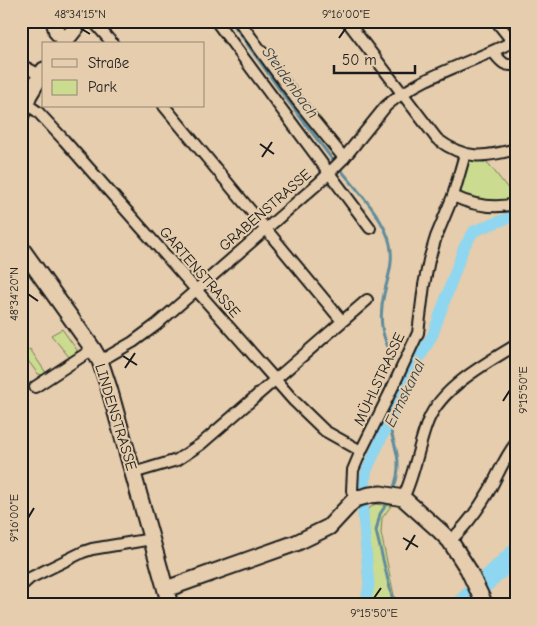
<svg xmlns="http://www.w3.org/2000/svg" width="537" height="626" font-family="'Comic Neue',sans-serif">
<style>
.green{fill:#cbdb90;stroke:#747c56}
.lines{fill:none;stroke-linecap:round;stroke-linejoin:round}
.stream{stroke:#618c9b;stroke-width:3}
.canal{stroke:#8fd6f0;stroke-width:11}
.river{stroke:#8fd6f0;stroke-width:20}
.street-casing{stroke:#1c1c1c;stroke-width:14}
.secondary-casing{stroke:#1c1c1c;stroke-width:19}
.street{stroke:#e5cdad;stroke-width:10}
.secondary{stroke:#e5cdad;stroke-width:15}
.ticks{fill:none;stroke:#1c1c1c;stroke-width:2}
.labels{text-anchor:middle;stroke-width:4;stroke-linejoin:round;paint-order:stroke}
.street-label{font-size:15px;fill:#1c1c1c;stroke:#e5cdad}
.water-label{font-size:16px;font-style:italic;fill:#334146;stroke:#e5cdad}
.neatline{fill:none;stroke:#1c1c1c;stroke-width:2}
.ticks-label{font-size:12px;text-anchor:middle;fill:#1c1c1c}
</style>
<rect width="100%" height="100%" fill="#e5cdad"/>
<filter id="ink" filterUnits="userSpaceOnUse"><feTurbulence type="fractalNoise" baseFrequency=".02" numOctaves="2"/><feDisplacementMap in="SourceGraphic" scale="10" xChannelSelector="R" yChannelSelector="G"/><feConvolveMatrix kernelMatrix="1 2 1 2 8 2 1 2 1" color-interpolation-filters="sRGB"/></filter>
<g filter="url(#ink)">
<!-- green -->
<g class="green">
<path d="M467,159L488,163L516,199C491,205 481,202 458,194Z"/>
<polygon points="62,329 77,350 76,354 70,358 51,335"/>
<polygon points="30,349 46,373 44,375 38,374 23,354"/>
<polygon points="375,504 391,506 382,518 381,533 396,605 369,605 372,587 366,511"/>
</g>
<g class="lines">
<!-- stream -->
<g class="stream">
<polyline points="231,21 277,86 332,159"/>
<path d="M341,170C357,190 385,219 390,244C394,262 388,277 384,294C381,306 380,324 384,336C386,344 390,351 393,358"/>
<path d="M388,423C396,448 404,465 392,492"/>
<polyline points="389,500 380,514 376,531 394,605"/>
</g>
<!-- canal -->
<polyline class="canal" points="365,605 369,585 363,515 364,484 367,470 408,379 433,334 464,247 474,231 516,215"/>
<!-- river -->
<polyline class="river" points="461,605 516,553"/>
<!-- street casing -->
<g class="street-casing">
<g id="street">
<polyline points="93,21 113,44"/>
<polyline points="216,21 370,228"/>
<polyline points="239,21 297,100 344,158"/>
<path d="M347,21L437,139C465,160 483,158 516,149"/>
<polyline points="496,21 516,46"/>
<path d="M493,52C500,60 504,68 516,64"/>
<polyline points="21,65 40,75"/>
<polyline points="25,103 38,112 64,140 294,401 325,431 361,451"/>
<polyline points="164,106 342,321"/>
<path d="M453,196C474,206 494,209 516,204"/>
<path d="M100,361L133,342L156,325L321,181L344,158L386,106C422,75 471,63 512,42"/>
<polyline points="35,387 93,349"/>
<polyline points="133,473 177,460 201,444 367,300"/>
<path d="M403,498C415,474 418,446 428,421C441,388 486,363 516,345"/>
<polyline points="355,499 352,490 353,470 361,451 388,397 418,333 424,285 429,260 436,237 453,196 465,154"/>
<path d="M450,541C465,527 478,510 489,491C498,475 504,458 516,443"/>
<polyline points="21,586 30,578 83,552 92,549 152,539"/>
</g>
</g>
<!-- secondary casing -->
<g class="secondary-casing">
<g id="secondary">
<polyline points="54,21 57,32 65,41"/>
<polyline points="63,44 81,21"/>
<polyline points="21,115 29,95 44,70"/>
<polyline points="21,248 93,349 100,361 109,388 170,605"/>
<polyline points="166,589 296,543 329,527 355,499 370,495 381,494 403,498 440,531 450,541 468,569 485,605"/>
</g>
</g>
<!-- street -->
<use href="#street" class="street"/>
<!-- secondary -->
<use href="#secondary" class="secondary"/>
</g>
</g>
<!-- ticks -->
<path class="ticks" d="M80,28L90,34M339,38L346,28M260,144L274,154M262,157L272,142M28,294L38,301M123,356L137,365M125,368L135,353M503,401L510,390M28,518L34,508M403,538L418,547M406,550L415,535M374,598L381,588"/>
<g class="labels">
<!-- street labels -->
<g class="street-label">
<text transform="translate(265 210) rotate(-41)" y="5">GRABENSTRASSE</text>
<text transform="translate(200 272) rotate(49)" y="5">GARTENSTRASSE</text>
<text transform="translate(379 379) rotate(-65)" y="5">MÜHLSTRASSE</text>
<text transform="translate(116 417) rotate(73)" y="5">LINDENSTRASSE</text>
</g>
<!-- water labels -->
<g class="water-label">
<text transform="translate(291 82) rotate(54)" y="6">Steidenbach</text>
<text transform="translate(404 393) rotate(-64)" y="6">Ermskanal</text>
</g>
</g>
<!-- margin -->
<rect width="537" height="626" fill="none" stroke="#e5cdad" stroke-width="55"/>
<!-- legend -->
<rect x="42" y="42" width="162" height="65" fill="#e5cdad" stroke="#958673"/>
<rect x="52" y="59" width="25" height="8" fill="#e5cdad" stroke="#958673"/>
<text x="88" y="68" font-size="15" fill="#1c1c1c">Straße</text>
<rect x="52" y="80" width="25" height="15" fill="#cbdb90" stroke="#958673"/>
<text x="88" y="92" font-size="15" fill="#1c1c1c">Park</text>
<!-- scale -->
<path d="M334 65v8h81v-8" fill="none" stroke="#1c1c1c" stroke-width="2.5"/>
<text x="342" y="65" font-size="15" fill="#1c1c1c" stroke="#e5cdad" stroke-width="4" paint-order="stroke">50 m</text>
<rect x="28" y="28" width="482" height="570" class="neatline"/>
<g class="ticks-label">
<text x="80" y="18">48°34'15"N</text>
<text x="346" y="18">9°16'00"E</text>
<text transform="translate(14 294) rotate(-90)" y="4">48°34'20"N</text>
<text transform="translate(523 390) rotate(-90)" y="4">9°15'50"E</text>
<text transform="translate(14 518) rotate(-90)" y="4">9°16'00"E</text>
<text x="374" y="617">9°15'50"E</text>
</g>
</svg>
